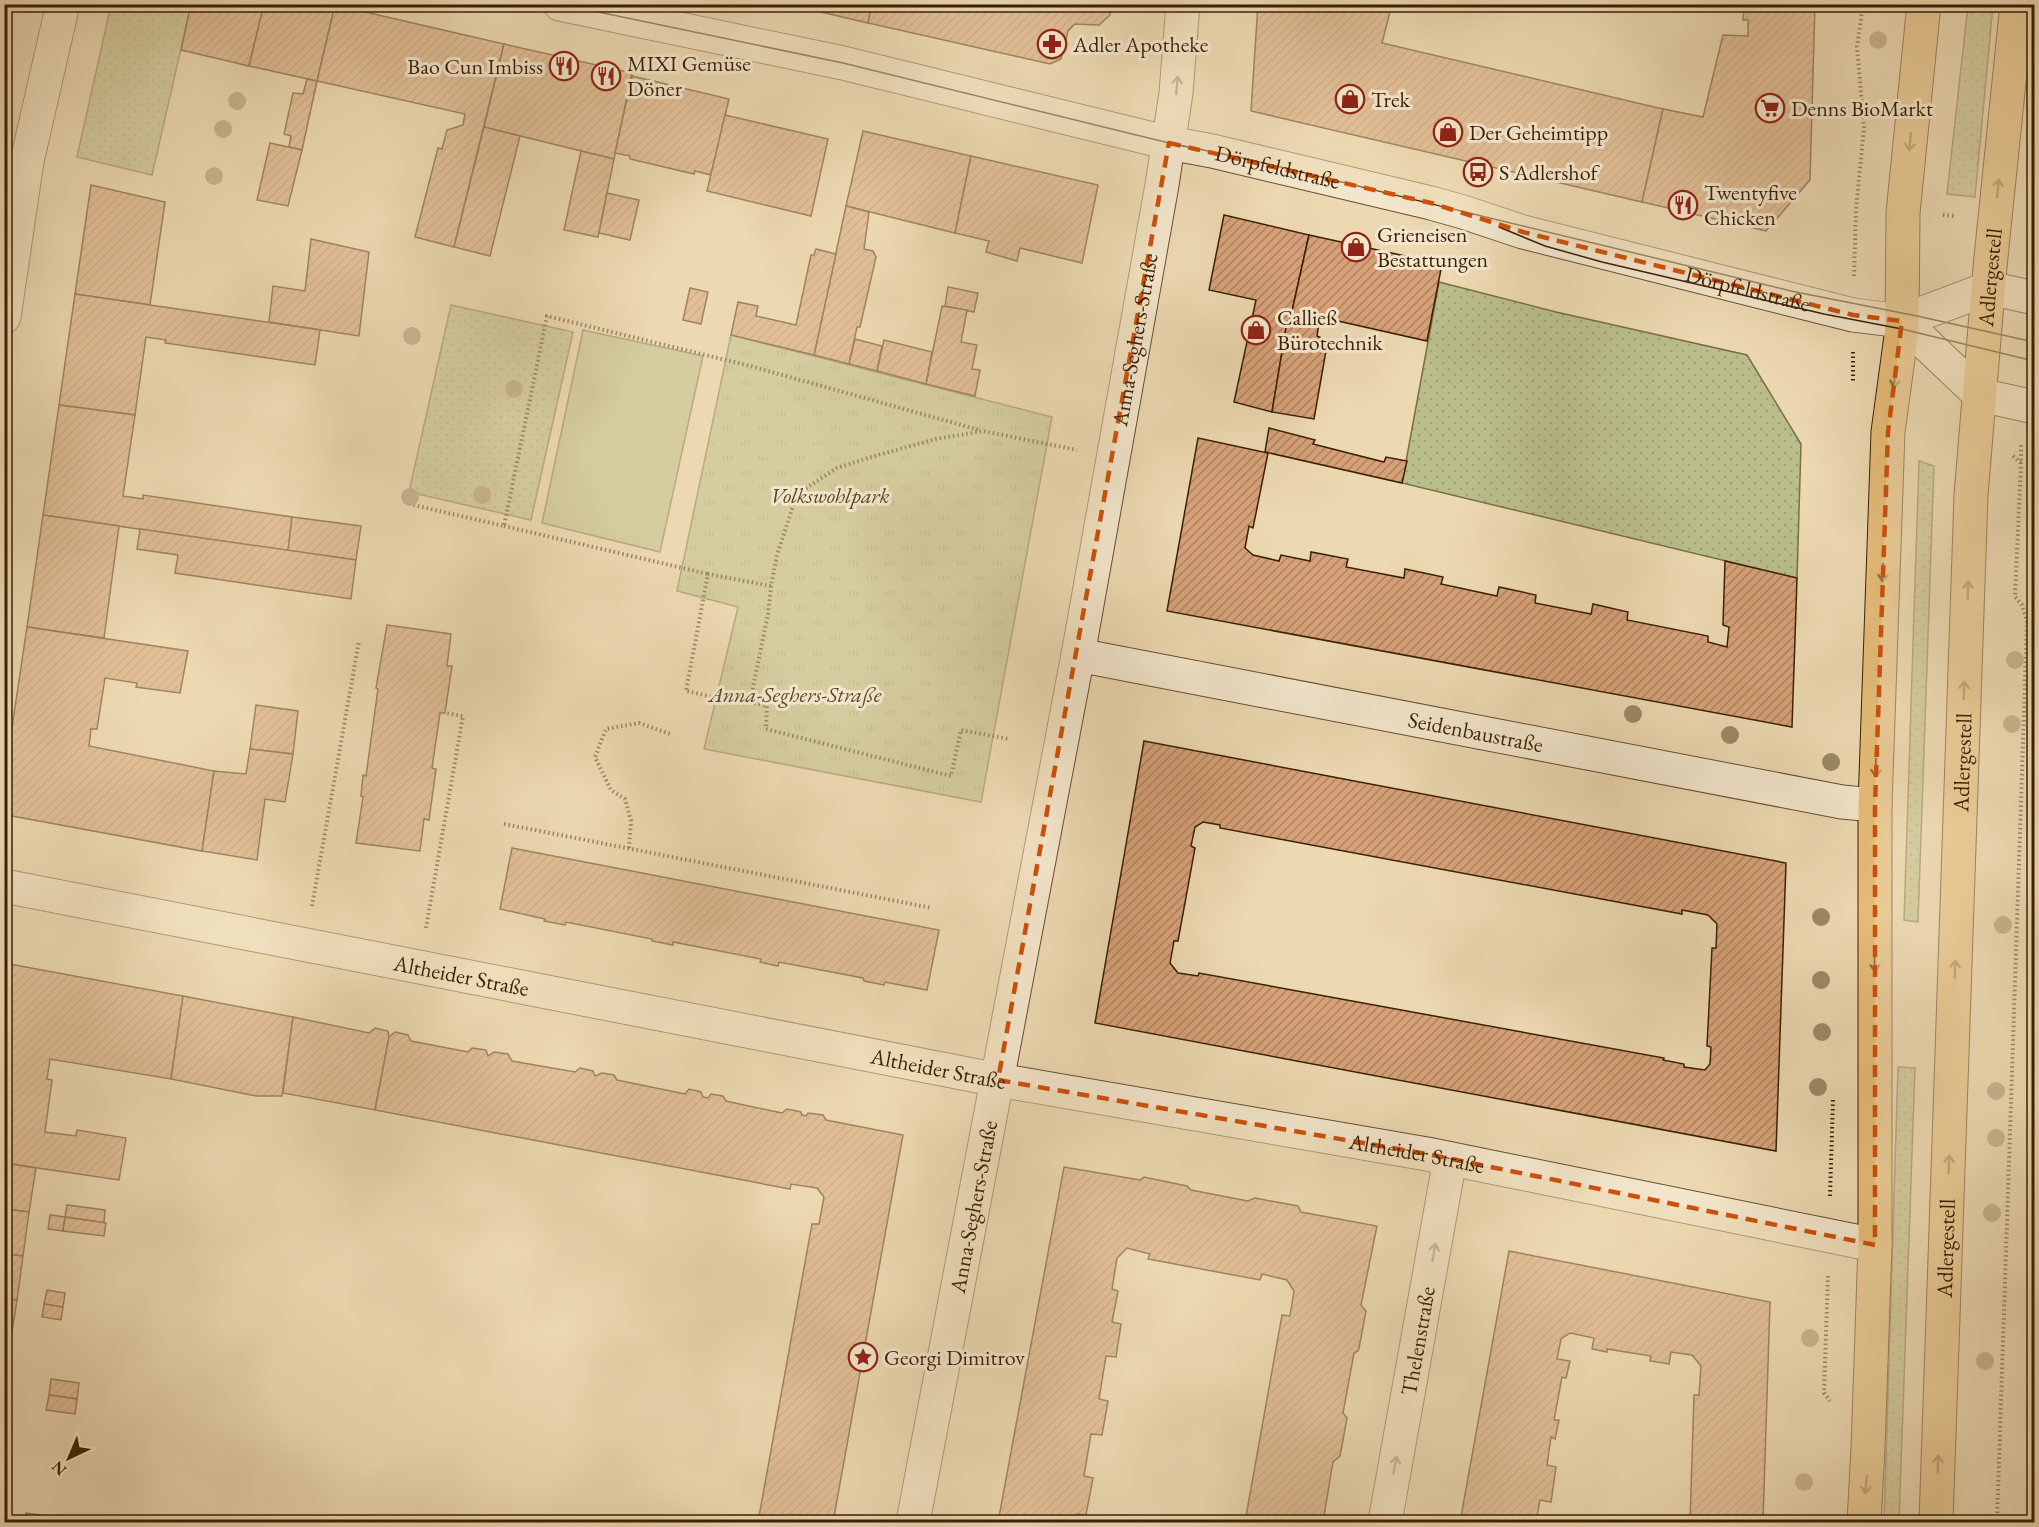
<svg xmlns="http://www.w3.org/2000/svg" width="2039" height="1527" font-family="'EB Garamond',serif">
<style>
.grass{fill:url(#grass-dots);stroke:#7a6e47;stroke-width:1.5}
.park{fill:url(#park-tufts);stroke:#7a6e47;stroke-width:1.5}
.pitch{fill:#b9be8a;stroke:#7a6e47;stroke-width:1.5}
.building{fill:url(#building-hatch);stroke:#3b1f04;stroke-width:1.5;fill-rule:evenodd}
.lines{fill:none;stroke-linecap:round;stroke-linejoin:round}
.minor-casing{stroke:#674d2f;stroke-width:35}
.tertiary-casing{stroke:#674d2f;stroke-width:35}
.secondary-casing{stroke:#3b1f04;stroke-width:35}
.primary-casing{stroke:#3b1f04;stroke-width:35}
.path{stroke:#3b1f04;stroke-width:4;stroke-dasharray:1.5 3;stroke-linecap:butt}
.minor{stroke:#f3e6cc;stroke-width:33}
.tertiary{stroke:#f3e6cc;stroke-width:33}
.secondary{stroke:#f3e6cc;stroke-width:33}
.primary{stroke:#e6bc78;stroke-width:33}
.tram{stroke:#3b1f04;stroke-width:1.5}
.tree{fill:#9c8865}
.oneway{stroke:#a08c72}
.oneway2{stroke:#906e3e}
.marked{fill:none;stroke:#ce500b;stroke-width:4.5;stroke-dasharray:12 8;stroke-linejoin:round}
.labels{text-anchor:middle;stroke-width:6;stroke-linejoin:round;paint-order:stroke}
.poi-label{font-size:22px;fill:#3b1f04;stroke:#f3e6cc;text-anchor:start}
.street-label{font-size:22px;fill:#3b1f04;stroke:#f3e6cc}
.park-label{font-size:22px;font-style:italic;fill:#5a4726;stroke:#f3e6cc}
</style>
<defs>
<pattern id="grass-dots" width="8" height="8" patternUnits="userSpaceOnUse" patternTransform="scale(1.5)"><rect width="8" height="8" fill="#b9be8a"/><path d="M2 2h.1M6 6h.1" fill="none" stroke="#a0a375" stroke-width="1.8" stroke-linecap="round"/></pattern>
<pattern id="park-tufts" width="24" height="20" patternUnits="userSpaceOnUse" patternTransform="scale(1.5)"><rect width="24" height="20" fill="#b9be8a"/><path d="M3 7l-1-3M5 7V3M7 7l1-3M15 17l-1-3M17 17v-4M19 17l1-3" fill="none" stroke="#a0a375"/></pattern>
<pattern id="building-hatch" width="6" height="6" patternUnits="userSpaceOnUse" patternTransform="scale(1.5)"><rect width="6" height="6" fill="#d6a178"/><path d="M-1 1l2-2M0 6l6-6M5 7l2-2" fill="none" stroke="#af8360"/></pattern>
</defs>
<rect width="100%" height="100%" fill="#ecd8b1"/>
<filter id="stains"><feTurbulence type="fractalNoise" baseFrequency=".00333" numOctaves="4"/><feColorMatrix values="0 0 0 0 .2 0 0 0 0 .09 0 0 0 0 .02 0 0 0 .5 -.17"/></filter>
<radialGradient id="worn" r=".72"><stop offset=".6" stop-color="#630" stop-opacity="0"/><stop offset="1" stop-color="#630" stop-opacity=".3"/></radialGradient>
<!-- grass -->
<g class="grass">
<polygon points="111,5 191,5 152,175 77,157"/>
<polygon points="1968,5 1993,5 1975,197 1947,194"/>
<polygon points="1439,282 1556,312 1747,355 1801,444 1797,578 1402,483"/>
<polygon points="451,305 573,332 531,520 409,492"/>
<polygon points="1919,461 1934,466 1918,922 1904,920"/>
<polygon points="1898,1067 1915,1068 1899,1522 1884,1522"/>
</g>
<!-- park -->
<polygon class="park" points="731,335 1052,417 981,802 704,749 738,607 677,591"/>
<!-- pitch -->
<polygon class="pitch" points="583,330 703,356 660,552 542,523"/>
<!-- building -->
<g class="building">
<polygon points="191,4 264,4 249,66 181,50"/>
<polygon points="264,4 335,5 317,81 249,66"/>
<polygon points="787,4 872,4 868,23"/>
<polygon points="872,4 1111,4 1110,15 1099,25 1075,24 1068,31 1061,59 1050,64 868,23"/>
<polygon points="1258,4 1392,4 1382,43 1663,109 1642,202 1251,111"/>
<polygon points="1744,4 1815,4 1810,180 1766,231 1642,202 1663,109 1703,117 1723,35 1748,36 1748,20 1743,20"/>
<polygon points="335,5 504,44 454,247 415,237 438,148 442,149 447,130 463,125 465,114 317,81"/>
<polygon points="504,44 632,73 614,159 484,127"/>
<polygon points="632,76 729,99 711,175 695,171 694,174 630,159 630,156 615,153"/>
<polygon points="307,79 317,81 302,150 289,147 291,136 284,134 293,93 303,94"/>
<polygon points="725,115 828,139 811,216 707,191"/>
<polygon points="484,127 520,136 490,256 454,247"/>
<polygon points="863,131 971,156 955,233 846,206"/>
<polygon points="270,143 302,150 288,206 257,200"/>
<polygon points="581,151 614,159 598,237 564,230"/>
<polygon points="971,156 1098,185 1082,263 1020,248 1017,261 986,252 989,241 955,233"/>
<polygon points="91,185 165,202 150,305 75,294"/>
<polygon points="607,193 639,200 630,240 599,233"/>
<polygon points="846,206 869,212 864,249 873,251 876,257 860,327 857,327 849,364 814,355"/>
<polygon points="1224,215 1309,235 1290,320 1287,322 1272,412 1234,402 1256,300 1209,290"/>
<polygon points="1309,235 1442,264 1427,341 1320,317 1317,336 1324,339 1327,345 1314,419 1272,412 1287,322 1290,320"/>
<polygon points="311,239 369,252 359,336 269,322 273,286 305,291"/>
<polygon points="816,249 836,254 814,355 731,335 738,302 758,306 756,316 796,325 811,255 814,255"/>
<polygon points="948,287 978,293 974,312 945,306"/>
<polygon points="690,288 708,292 701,324 683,320"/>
<polygon points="75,294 320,330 315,365 165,343 166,340 146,337 135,415 59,405"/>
<polygon points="942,306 967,310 961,342 977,345 972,369 980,370 975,396 926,384"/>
<polygon points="855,339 882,346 877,371 849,364"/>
<polygon points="884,340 932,352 926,384 877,371"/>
<polygon points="59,405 135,415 123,496 143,499 143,495 292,517 288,551 43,515"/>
<polygon points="1269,428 1315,440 1313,444 1384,462 1386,457 1407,461 1402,483 1265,452"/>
<polygon points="1198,438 1268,453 1253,528 1249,526 1245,548 1253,555 1279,561 1281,555 1310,561 1311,552 1348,559 1346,567 1404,578 1405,569 1443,577 1441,584 1497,596 1499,587 1536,595 1535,603 1591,614 1593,604 1628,612 1627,620 1708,636 1708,642 1727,647 1729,627 1723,625 1725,561 1797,578 1792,727 1167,611"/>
<polygon points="43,515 119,526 104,638 27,627"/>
<polygon points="292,517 361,526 356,560 288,551"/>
<polygon points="140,529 356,560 351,599 175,573 178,555 137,549"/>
<polygon points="387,625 451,634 447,666 452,666 445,713 440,713 432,768 436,769 429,820 424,819 420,851 356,843 363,797 361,796 363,775 366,776 378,689 376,688"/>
<polygon points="27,627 188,651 180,693 136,687 137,683 105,678 97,729 91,729 89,746 214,771 202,851 12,816 4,806 4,781"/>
<polygon points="256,705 298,711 293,754 250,749"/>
<path d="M1144,741L1786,863L1776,1151L1095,1023ZM1203,822L1220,825V828L1682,914V910L1708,915L1717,924L1716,948H1712L1707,1046L1711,1047L1710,1064L1705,1070L1684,1067V1064L1663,1060L1664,1058L1199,973L1198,976L1178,973L1170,963L1174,941H1178L1195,848L1191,846L1195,827Z"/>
<polygon points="250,749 293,754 285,802 265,799 257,860 202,851 214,771 246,774"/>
<polygon points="512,848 939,930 927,990 885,982 884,985 864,981 863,978 779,962 778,966 760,962 761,959 673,942 673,945 652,941 652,939 566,922 565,925 544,921 545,919 500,909"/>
<polygon points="2034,922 2034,1019 2032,1019"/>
<polygon points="4,963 183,996 171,1079 50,1059 47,1079 52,1080 45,1132 76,1136 77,1130 126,1138 119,1180 4,1163"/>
<polygon points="183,996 293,1017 282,1096 256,1096 171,1079"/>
<polygon points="293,1017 369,1033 375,1028 388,1031 389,1037 375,1110 283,1093"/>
<polygon points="395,1032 408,1035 411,1041 468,1052 472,1048 486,1050 488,1056 494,1052 508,1054 512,1061 575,1072 580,1068 593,1071 595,1076 602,1073 614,1075 617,1080 685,1094 689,1089 701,1092 703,1097 708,1098 711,1094 723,1096 726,1101 782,1113 787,1109 801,1112 802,1115 806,1116 808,1113 823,1115 826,1120 903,1135 833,1522 758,1522 812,1224 819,1224 824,1197 817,1188 791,1184 790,1189 375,1110 389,1037"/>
<polygon points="4,1163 36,1168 29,1212 4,1209"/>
<polygon points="1064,1167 1140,1180 1144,1177 1187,1186 1191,1190 1248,1201 1255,1198 1298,1206 1301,1212 1377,1226 1361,1305 1366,1311 1359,1348 1358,1351 1354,1353 1343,1413 1347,1418 1340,1456 1333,1462 1323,1522 1245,1522 1282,1315 1290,1316 1294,1291 1287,1280 1262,1274 1260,1280 1148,1259 1150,1254 1127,1248 1117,1258 1112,1289 1118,1291 1112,1322 1121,1324 1116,1357 1106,1356 1099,1399 1108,1401 1102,1435 1091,1434 1084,1476 1093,1478 1086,1515 1076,1514 1074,1522 998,1522"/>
<polygon points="2034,1184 2034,1232 2031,1232"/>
<polygon points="67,1205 105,1210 104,1223 65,1217"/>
<polygon points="4,1209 29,1212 23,1256 4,1254"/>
<polygon points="50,1215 65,1217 63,1231 48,1229"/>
<polygon points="65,1217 106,1223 104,1236 63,1231"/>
<polygon points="1509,1251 1770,1302 1763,1522 1690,1522 1694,1395 1699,1395 1701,1366 1692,1355 1671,1352 1669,1364 1650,1361 1651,1356 1607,1349 1607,1352 1592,1349 1594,1338 1570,1333 1561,1339 1557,1359 1570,1361 1566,1378 1562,1377 1554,1420 1559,1420 1555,1439 1551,1437 1547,1465 1556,1467 1551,1502 1540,1500 1536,1522 1460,1522"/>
<polygon points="4,1254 23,1256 17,1300 4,1299"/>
<polygon points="47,1290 65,1293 63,1307 44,1304"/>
<rect x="2031" y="1290" width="3" height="92"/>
<polygon points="4,1299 17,1300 10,1344 4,1344"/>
<polygon points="44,1304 63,1307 61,1320 42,1317"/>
<polygon points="4,1344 10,1344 4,1384"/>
<polygon points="51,1379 79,1383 77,1399 49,1395"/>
<polygon points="4,1389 10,1390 4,1424"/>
<polygon points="49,1395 77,1399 75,1414 46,1410"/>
<polygon points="26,1513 92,1522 25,1522"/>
</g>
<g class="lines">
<!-- minor casing -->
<g class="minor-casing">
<g id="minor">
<polyline points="4,317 27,161 63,4"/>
<path id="s1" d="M1078,655L1842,802L1875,805"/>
<path id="s2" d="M4,886L998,1080L1427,1154L1875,1245"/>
<path id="s3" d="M913,1522L1078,655L1162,185L1176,93L1183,4"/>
<path id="s4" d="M1385,1522L1450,1159"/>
</g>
</g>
<!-- tertiary casing -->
<g class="tertiary-casing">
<g id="tertiary">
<path id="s5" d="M560,4L843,63L1169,143L1212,151L1431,203L1463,212L1523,232L1853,315L1902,321"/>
</g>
</g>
<!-- secondary casing -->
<g class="secondary-casing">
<polyline id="secondary" points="2034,298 1989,288 1902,321 1980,395 2034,407"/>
</g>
<!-- primary casing -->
<g class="primary-casing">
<g id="primary">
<polyline points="1864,1522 1868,1448 1875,1245 1875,805 1888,432 1902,329 1903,213 1924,4"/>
<path id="s6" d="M1936,1522L1971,495L1990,267L2017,4"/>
</g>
</g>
<!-- path -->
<g class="path">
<polyline points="1943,215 1956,216"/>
<polyline points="1854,276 1856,210 1864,127 1857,47 1863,4"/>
<polyline points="1853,352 1853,381"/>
<polyline points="2013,456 2021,463 2021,444"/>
<polyline points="409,504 504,526 547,316 750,366 979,430"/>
<polyline points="504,526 708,574"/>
<polyline points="771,586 768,614 750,702 717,698 686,691 708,574 771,586 777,555 797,494 837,468 871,457 936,439 983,431 1077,450"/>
<polyline points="750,702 767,706 766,729 951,776 961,730 1009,739"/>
<polyline points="504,824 932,908"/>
<polyline points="629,848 631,821 625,799 611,790 595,757 606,729 639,723 670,734"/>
<polyline points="312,906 359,641"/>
<polyline points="426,928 463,716 445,713"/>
<polyline points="1830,1196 1833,1099"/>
<polyline points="1828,1276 1824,1393 1830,1401"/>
<polyline points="1997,1522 2027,622 2022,605 2015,597 2021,463"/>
</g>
<!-- minor -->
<use href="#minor" class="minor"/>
<!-- tertiary -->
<use href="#tertiary" class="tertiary"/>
<!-- secondary -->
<use href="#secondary" class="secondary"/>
<!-- primary -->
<use href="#primary" class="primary"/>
<!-- tram -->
<g class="tram">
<polyline points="560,4 843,63 1169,143 1243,158 1791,291 1917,316 2034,342"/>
<polyline points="1499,227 1545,246 1602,262 1824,314 1902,329 2034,361"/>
</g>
</g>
<!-- trees -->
<g class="tree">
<circle cx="1878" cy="40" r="9"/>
<circle cx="237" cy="101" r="9"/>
<circle cx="223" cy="129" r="9"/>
<circle cx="214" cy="176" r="9"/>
<circle cx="412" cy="336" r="9"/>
<circle cx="514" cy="389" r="9"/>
<circle cx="482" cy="495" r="9"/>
<circle cx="410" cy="497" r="9"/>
<circle cx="2015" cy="660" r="9"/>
<circle cx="1633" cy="714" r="9"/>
<circle cx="2012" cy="724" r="9"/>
<circle cx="1730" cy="735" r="9"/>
<circle cx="1831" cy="762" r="9"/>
<circle cx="1821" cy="917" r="9"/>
<circle cx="2003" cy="925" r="9"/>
<circle cx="1821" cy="980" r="9"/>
<circle cx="1822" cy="1032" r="9"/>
<circle cx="1818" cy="1087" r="9"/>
<circle cx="1996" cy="1091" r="9"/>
<circle cx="1996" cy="1138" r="9"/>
<circle cx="1992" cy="1213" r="9"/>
<circle cx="1810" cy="1338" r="9"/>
<circle cx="1985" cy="1361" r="9"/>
<circle cx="1804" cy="1482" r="9"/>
</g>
<!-- one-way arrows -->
<defs><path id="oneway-shaft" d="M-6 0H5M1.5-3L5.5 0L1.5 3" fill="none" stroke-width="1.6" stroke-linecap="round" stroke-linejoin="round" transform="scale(1.5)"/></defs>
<g class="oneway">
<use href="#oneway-shaft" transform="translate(1177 85) rotate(-85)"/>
<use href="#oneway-shaft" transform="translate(1434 1252) rotate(-80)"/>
<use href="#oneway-shaft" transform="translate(1395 1465) rotate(-80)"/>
</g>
<g class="oneway2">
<use href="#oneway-shaft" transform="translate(1910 142) rotate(96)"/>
<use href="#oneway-shaft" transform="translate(1998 188) rotate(-84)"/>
<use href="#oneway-shaft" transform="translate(1895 379) rotate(98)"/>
<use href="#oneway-shaft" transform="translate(1883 573) rotate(92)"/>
<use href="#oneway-shaft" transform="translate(1968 590) rotate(-88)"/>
<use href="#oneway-shaft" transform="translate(1964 690) rotate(-88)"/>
<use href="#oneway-shaft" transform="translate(1876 768) rotate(92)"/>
<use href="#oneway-shaft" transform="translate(1875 963) rotate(90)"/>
<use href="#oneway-shaft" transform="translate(1955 969) rotate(-88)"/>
<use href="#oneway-shaft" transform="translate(1949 1164) rotate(-88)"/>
<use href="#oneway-shaft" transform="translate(1938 1464) rotate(-88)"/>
<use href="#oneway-shaft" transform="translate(1866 1485) rotate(94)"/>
</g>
<!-- marked area -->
<path d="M0 0H2039V1527H0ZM1169,143L1431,203L1523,232L1853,315L1902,321L1888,432L1875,805V1245L1427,1154L998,1080Z" fill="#ecd8b1" fill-opacity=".55" fill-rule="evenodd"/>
<path class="marked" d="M1169,143L1431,203L1523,232L1853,315L1902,321L1888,432L1875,805V1245L1427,1154L998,1080Z"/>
<!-- icons -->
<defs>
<g id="pharmacy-ring" transform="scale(1.5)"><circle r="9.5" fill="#f3e6cc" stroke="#8f2418" stroke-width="1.5"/><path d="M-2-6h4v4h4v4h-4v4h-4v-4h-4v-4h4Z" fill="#8f2418"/></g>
<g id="restaurant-ring" transform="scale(1.5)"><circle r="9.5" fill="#f3e6cc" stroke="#8f2418" stroke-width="1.5"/><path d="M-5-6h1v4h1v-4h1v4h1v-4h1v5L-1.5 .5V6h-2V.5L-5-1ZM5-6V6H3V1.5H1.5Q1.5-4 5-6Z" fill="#8f2418"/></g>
<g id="shop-ring" transform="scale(1.5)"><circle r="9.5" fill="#f3e6cc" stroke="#8f2418" stroke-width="1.5"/><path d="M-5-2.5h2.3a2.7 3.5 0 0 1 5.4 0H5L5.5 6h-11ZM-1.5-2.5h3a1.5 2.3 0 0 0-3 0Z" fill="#8f2418"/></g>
<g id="supermarket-ring" transform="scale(1.5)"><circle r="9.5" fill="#f3e6cc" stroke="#8f2418" stroke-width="1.5"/><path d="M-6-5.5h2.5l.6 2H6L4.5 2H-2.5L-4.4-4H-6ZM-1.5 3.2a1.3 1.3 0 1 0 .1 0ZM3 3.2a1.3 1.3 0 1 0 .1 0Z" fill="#8f2418"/></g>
<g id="bus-ring" transform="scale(1.5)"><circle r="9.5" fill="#f3e6cc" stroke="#8f2418" stroke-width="1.5"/><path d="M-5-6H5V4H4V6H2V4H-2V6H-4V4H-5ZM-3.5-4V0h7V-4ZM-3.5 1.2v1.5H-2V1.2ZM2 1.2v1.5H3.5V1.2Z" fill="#8f2418"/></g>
<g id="sight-ring" transform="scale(1.5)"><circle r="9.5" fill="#f3e6cc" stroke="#8f2418" stroke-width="1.5"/><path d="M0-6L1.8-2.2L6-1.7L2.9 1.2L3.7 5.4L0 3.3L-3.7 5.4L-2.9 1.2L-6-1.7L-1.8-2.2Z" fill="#8f2418"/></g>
</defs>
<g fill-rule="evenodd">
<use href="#pharmacy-ring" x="1052" y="44"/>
<use href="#restaurant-ring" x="564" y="66"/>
<use href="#restaurant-ring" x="606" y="76"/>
<use href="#shop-ring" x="1350" y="99"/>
<use href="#supermarket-ring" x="1770" y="108"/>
<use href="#shop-ring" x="1448" y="132"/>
<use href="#bus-ring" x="1478" y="172"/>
<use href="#restaurant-ring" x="1683" y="205"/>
<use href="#shop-ring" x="1356" y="247"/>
<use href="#shop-ring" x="1256" y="330"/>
<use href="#sight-ring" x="863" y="1357"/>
</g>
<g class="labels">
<!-- poi labels -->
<g class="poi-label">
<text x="1073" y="52">Adler Apotheke</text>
<text x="627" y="71">MIXI Gemüse<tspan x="627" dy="25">Döner</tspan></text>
<text x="543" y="74" text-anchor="end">Bao Cun Imbiss</text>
<text x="1371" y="107">Trek</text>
<text x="1791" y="116">Denns BioMarkt</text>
<text x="1469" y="140">Der Geheimtipp</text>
<text x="1499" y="180">S Adlershof</text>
<text x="1704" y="200">Twentyfive<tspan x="1704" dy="25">Chicken</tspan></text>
<text x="1377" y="242">Grieneisen<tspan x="1377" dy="25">Bestattungen</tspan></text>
<text x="1277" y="325">Calließ<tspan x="1277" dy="25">Bürotechnik</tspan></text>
<text x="884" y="1365">Georgi Dimitrov</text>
</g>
<!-- street labels -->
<g class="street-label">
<text dy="8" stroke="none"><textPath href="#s5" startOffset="736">Dörpfeldstraße</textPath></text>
<text dy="8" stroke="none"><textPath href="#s6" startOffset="1246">Adlergestell</textPath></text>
<text dy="8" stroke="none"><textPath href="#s5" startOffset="1222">Dörpfeldstraße</textPath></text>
<text dy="8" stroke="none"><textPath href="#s3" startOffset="1203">Anna-Seghers-Straße</textPath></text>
<text dy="8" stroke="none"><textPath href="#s1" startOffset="405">Seidenbaustraße</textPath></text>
<text dy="8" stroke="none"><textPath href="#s6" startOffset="760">Adlergestell</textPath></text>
<text dy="8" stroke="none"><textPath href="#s2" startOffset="466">Altheider Straße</textPath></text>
<text dy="8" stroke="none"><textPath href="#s2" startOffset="952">Altheider Straße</textPath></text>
<text dy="8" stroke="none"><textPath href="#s2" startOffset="1438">Altheider Straße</textPath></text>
<text dy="8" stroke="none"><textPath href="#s3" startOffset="321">Anna-Seghers-Straße</textPath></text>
<text dy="8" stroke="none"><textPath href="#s6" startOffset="274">Adlergestell</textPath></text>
<text dy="8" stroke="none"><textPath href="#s4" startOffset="184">Thelenstraße</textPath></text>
</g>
<!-- park labels -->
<g class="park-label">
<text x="830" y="503">Volkswohlpark</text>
<text x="795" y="702">Anna-Seghers-Straße</text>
</g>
</g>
<!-- margin -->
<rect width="2039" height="1527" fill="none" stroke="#ecd8b1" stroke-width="24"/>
<rect x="6" y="6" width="2027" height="1515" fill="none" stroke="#3b1f04" stroke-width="3"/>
<rect x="12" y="12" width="2015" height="1503" fill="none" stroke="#3b1f04" stroke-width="1.5"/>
<!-- north arrow -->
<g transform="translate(69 1458) rotate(224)" stroke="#f3e6cc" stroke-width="4.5" paint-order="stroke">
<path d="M0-4.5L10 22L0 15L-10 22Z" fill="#3b1f04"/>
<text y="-9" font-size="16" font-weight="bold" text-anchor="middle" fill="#3b1f04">N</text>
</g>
<rect width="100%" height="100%" filter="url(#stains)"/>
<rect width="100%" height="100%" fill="url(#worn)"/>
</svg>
